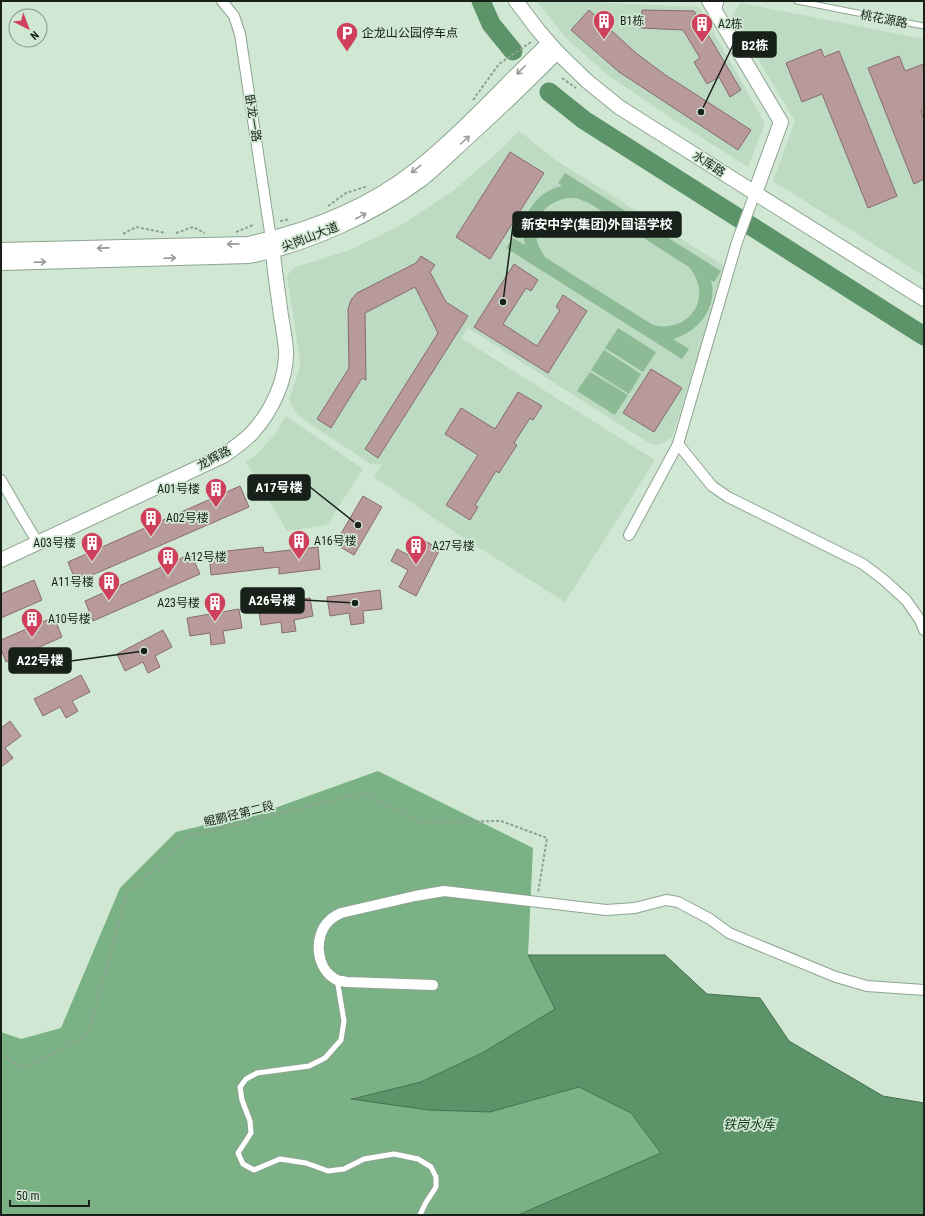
<svg xmlns="http://www.w3.org/2000/svg" width="925" height="1216" font-family="'Roboto Condensed','Noto Sans SC',sans-serif">
<style>
.built{fill:#bddac2}
.green{fill:#8dbb96;fill-rule:evenodd}
.forest{fill:#7ab185}
.water{fill:#5c9368;stroke:#477050}
.lines{fill:none;stroke-linecap:round;stroke-linejoin:round}
.river{stroke:#5c9368;stroke-width:19}
.building{fill:#b99a9c;stroke:#886b6d}
.lane-casing{stroke:#8da491;stroke-width:7}
.street-casing{stroke:#8da491;stroke-width:12}
.secondary-casing{stroke:#8da491;stroke-width:16}
.path{stroke:#8ea191;stroke-width:2;stroke-dasharray:3 2;stroke-linecap:butt}
.lane{stroke:#fff;stroke-width:5}
.street{stroke:#fff;stroke-width:10}
.secondary{stroke:#fff;stroke-width:14}
.oneway{stroke:#979b98}
.labels{text-anchor:middle;stroke-width:3.5;stroke-linejoin:round;paint-order:stroke}
.street-label{font-size:12px;fill:#172019;stroke:#d0e8d3}
.poi-label{font-size:12px;fill:#172019;stroke:#d0e8d3;text-anchor:start}
.water-label{font-size:13px;font-style:italic;fill:#0a3618;stroke:#d0e8d3}
.leader{fill:none;stroke:#172019;stroke-width:1.5}
.callout-dot{fill:#172019;stroke:#d0e8d3;stroke-width:1.5}
.callout{fill:#172019;stroke:#172019;stroke-width:1.5}
.callout-label{font-size:13px;text-anchor:middle;font-weight:bold;fill:#fff}
</style>
<rect width="100%" height="100%" fill="#d0e8d3"/>
<!-- built -->
<g class="built">
<polygon points="536,1 567,1 699,7 765,123 748,167 671,118 608,75 568,40"/>
<polygon points="741,3 924,39 924,276 773,181 795,121 732,16"/>
<polygon points="519,131 557,161 726,267 675,429 672,437 665,442 657,445 649,443 468,328 461,338 655,460 565,602 462,537 374,477 382,463 377,465 371,464 307,422 298,414 292,406 289,399 300,367 299,353 287,276 293,268 350,250 403,224 453,191 498,152"/>
<polygon points="286,416 363,469 327,525 287,531 246,462 256,455 276,433"/>
</g>
<!-- green -->
<g class="green">
<path d="M565,173L721,271L714,282L711,280C718,307 699,332 673,339L689,349L682,359L506,248L513,238L525,245C518,218 535,192 562,186L558,183ZM568,198H576L589,203L689,267C714,297 690,334 653,325L546,258C526,233 537,203 568,198Z"/>
<polygon points="618,328 656,352 643,372 605,348"/>
<polygon points="604,350 641,374 629,394 591,370"/>
<polygon points="590,372 628,395 615,415 577,391"/>
</g>
<!-- forest -->
<polygon class="forest" points="378,771 533,848 528,955 555,1009 482,1053 421,1082 352,1098 490,1112 579,1087 631,1113 662,1153 518,1215 1,1215 1,1032 21,1039 61,1028 120,888 176,832 272,809"/>
<!-- water -->
<polygon class="water" points="528,955 665,955 707,994 760,998 789,1041 883,1096 924,1103 924,1215 518,1215 661,1153 631,1113 579,1087 490,1112 429,1110 351,1099 421,1082 482,1053 555,1009"/>
<g class="lines">
<!-- river -->
<g class="river">
<polyline points="481,1 491,24 513,51"/>
<polyline points="549,92 584,120 924,336"/>
</g>
</g>
<!-- building -->
<g class="building">
<polygon points="589,10 636,53 664,74 751,130 738,150 619,72 571,30"/>
<polygon points="642,10 694,11 741,90 730,97 719,77 707,84 694,62 700,58 683,30 641,28"/>
<polygon points="821,49 824,57 839,51 897,196 868,208 822,94 802,102 786,63"/>
<polygon points="899,56 905,71 924,64 924,110 921,111 924,119 924,179 914,184 868,68"/>
<polygon points="510,152 544,173 490,259 456,237"/>
<polygon points="421,256 435,265 430,272 446,302 468,316 378,458 365,449 438,333 415,287 365,313 366,380 362,378 331,428 317,419 349,368 348,309 351,300 357,293 416,263"/>
<polygon points="514,264 538,280 531,291 526,288 503,324 537,346 560,310 556,307 563,295 587,311 548,373 474,327"/>
<polygon points="651,369 682,388 654,432 623,413"/>
<polygon points="518,392 542,406 533,420 530,418 514,443 517,445 499,473 496,471 475,505 478,507 470,520 446,505 478,455 445,434 461,408 495,429"/>
<polygon points="240,486 249,507 76,582 68,562"/>
<polygon points="363,496 382,507 354,555 335,544"/>
<polygon points="423,540 440,549 416,596 399,587 408,570 391,561 397,549 414,558"/>
<polygon points="263,547 264,553 318,547 320,569 279,574 279,567 211,575 209,553"/>
<polygon points="191,554 200,574 93,621 85,601"/>
<polygon points="34,580 42,600 1,618 1,594"/>
<polygon points="380,590 382,609 363,611 364,623 351,625 349,613 330,616 327,597"/>
<polygon points="310,598 313,616 294,620 296,631 282,633 281,622 261,625 258,606"/>
<polygon points="239,609 242,628 223,631 225,643 211,645 210,633 190,636 187,618"/>
<polygon points="54,617 62,637 6,662 1,649 1,640"/>
<polygon points="163,630 172,647 155,656 160,667 148,673 143,662 125,671 117,654"/>
<polygon points="81,675 90,692 72,701 78,711 66,718 60,707 43,716 34,699"/>
<polygon points="10,721 21,736 5,748 13,758 1,767 1,728"/>
</g>
<g class="lines">
<!-- lane casing -->
<g class="lane-casing">
<g id="lane">
<polyline points="797,1 924,26"/>
<polyline points="718,11 721,1"/>
<polyline points="337,979 344,1021 341,1040 325,1058 309,1066 257,1073 246,1079 240,1087 242,1100 250,1121 251,1133 238,1153 243,1164 254,1170 280,1159 306,1163 328,1171 344,1169 364,1159 394,1154 418,1159 431,1167 436,1177 436,1187 425,1204 420,1215"/>
</g>
</g>
<!-- street casing -->
<g class="street-casing">
<g id="street">
<polyline points="222,1 234,16 240,34 271,239"/>
<polyline points="678,444 712,486 728,497 863,564 884,580 906,600 920,620 924,630"/>
<polyline points="1,480 17,508 38,543"/>
<polyline points="629,535 678,444 737,242 755,193"/>
<path d="M433,985L346,982C343,981 340,981 337,980C315,969 313,935 330,920C333,917 337,915 341,913L415,896L444,891L606,910L635,908L666,900L678,902L710,919L729,933L836,977L867,986L924,990"/>
</g>
</g>
<!-- secondary casing -->
<g class="secondary-casing">
<g id="secondary">
<polyline points="516,1 538,30 557,52 587,81 619,107 755,193 924,299"/>
<polyline points="709,1 781,122 755,193"/>
<path d="M1,250L248,244C308,231 368,208 417,169C464,131 505,85 549,43"/>
<path d="M1,263L249,256C306,245 375,214 422,179C437,167 451,153 465,140C496,112 527,82 557,52"/>
<path d="M1,560L223,456C233,449 243,442 252,433C272,411 287,379 286,350C285,339 283,327 281,316C278,292 274,268 272,243"/>
</g>
</g>
<!-- path -->
<g class="path">
<polyline points="562,78 576,88"/>
<polyline points="473,100 499,64 531,42"/>
<polyline points="328,206 346,193 368,186"/>
<polyline points="280,221 290,219"/>
<polyline points="236,232 253,225"/>
<polyline points="176,233 193,227 205,233"/>
<polyline points="123,234 136,227 166,233"/>
<polyline points="1,1054 23,1068 88,1035 127,893 188,836 364,793 421,822 501,821 547,838 538,893"/>
</g>
<!-- lane -->
<use href="#lane" class="lane"/>
<!-- street -->
<use href="#street" class="street"/>
<!-- secondary -->
<use href="#secondary" class="secondary"/>
</g>
<!-- one-way arrows -->
<defs><path id="oneway-shaft" d="M-6 0H5M1.5-3L5.5 0L1.5 3" fill="none" stroke-width="1.6" stroke-linecap="round" stroke-linejoin="round"/></defs>
<g class="oneway">
<use href="#oneway-shaft" transform="translate(521 70) rotate(135)"/>
<use href="#oneway-shaft" transform="translate(465 140) rotate(-42)"/>
<use href="#oneway-shaft" transform="translate(416 169) rotate(142)"/>
<use href="#oneway-shaft" transform="translate(361 216) rotate(-28)"/>
<use href="#oneway-shaft" transform="translate(233 244) rotate(179)"/>
<use href="#oneway-shaft" transform="translate(103 248) rotate(179)"/>
<use href="#oneway-shaft" transform="translate(170 258) rotate(-2)"/>
<use href="#oneway-shaft" transform="translate(40 262) rotate(-2)"/>
</g>
<!-- icons -->
<defs>
<g id="building-pin" transform="scale(1.15)"><path d="M0 17L-7.5 6A9.5 9.5 0 1 1 7.5 6Z" fill="#cf405d" stroke="#d0e8d3"/><path d="M-4-6H4V6H1V3H-1V6H-4ZM-2.5-4.3h1.7v1.8h-1.7ZM.8-4.3h1.7v1.8H.8ZM-2.5-1h1.7V.8h-1.7ZM.8-1h1.7V.8H.8Z" fill="#fff"/></g>
<g id="parking-pin" transform="scale(1.15)"><path d="M0 17L-7.5 6A9.5 9.5 0 1 1 7.5 6Z" fill="#cf405d" stroke="#d0e8d3"/><path d="M-3.5-5.5H1a3.5 3.5 0 0 1 0 7H-1V5.5H-3.5ZM-1-3.4V-.6H.8a1.4 1.4 0 0 0 0-2.8Z" fill="#fff"/></g>
</defs>
<g fill-rule="evenodd">
<use href="#building-pin" x="604" y="21"/>
<use href="#building-pin" x="702" y="24"/>
<use href="#parking-pin" x="347" y="33"/>
<use href="#building-pin" x="216" y="489"/>
<use href="#building-pin" x="151" y="518"/>
<use href="#building-pin" x="299" y="541"/>
<use href="#building-pin" x="92" y="543"/>
<use href="#building-pin" x="416" y="546"/>
<use href="#building-pin" x="168" y="557"/>
<use href="#building-pin" x="109" y="582"/>
<use href="#building-pin" x="215" y="603"/>
<use href="#building-pin" x="32" y="619"/>
</g>
<g class="labels">
<!-- street labels -->
<g class="street-label">
<text transform="translate(884 19) rotate(11)" y="4">桃花源路</text>
<text transform="translate(253 118) rotate(81)" y="4">卧龙一路</text>
<text transform="translate(709 164) rotate(33)" y="4">水库路</text>
<text transform="translate(310 237) rotate(-21)" y="4">尖岗山大道</text>
<text transform="translate(214 458) rotate(-28)" y="4">龙辉路</text>
<text transform="translate(239 814) rotate(-14)" y="4">鲲鹏径第二段</text>
</g>
<!-- poi labels -->
<g class="poi-label">
<text x="620" y="25">B1栋</text>
<text x="718" y="28">A2栋</text>
<text x="362" y="37">企龙山公园停车点</text>
<text x="200" y="493" text-anchor="end">A01号楼</text>
<text x="166" y="522">A02号楼</text>
<text x="314" y="545">A16号楼</text>
<text x="76" y="547" text-anchor="end">A03号楼</text>
<text x="432" y="550">A27号楼</text>
<text x="184" y="561">A12号楼</text>
<text x="94" y="586" text-anchor="end">A11号楼</text>
<text x="200" y="607" text-anchor="end">A23号楼</text>
<text x="48" y="623">A10号楼</text>
</g>
<!-- water labels -->
<g class="water-label">
<text x="749" y="1129">铁岗水库</text>
</g>
</g>
<!-- callouts -->
<path class="leader" d="M701 112L733 45M503 302L513 225M358 525L310 487M355 603L304 600M144 651L71 661"/>
<g class="callout-dot">
<circle cx="701" cy="112" r="4"/>
<circle cx="503" cy="302" r="4"/>
<circle cx="358" cy="525" r="4"/>
<circle cx="355" cy="603" r="4"/>
<circle cx="144" cy="651" r="4"/>
</g>
<g class="callout">
<rect x="733" y="32" width="43" height="25" rx="4"/>
<rect x="513" y="212" width="168" height="25" rx="4"/>
<rect x="248" y="475" width="62" height="25" rx="4"/>
<rect x="241" y="588" width="63" height="25" rx="4"/>
<rect x="9" y="648" width="62" height="25" rx="4"/>
</g>
<g class="callout-label">
<text x="755" y="50">B2栋</text>
<text x="597" y="229">新安中学(集团)外国语学校</text>
<text x="279" y="492">A17号楼</text>
<text x="272" y="605">A26号楼</text>
<text x="40" y="665">A22号楼</text>
</g>
<!-- border -->
<rect width="925" height="1216" fill="none" stroke="#172019" stroke-width="4"/>
<!-- north arrow -->
<g transform="translate(28 28) rotate(138)"><circle r="19" fill="#d0e8d3" stroke="#869889"/>
<path d="M0-3L7 15L0 10L-7 15Z" fill="#cf405d"/>
<text y="-6" font-size="11" font-weight="bold" text-anchor="middle" fill="#172019">N</text>
</g>
<!-- scale -->
<path d="M10 1200v6h79v-6" fill="none" stroke="#172019" stroke-width="2"/>
<text x="16" y="1200" font-size="12" fill="#172019" stroke="#d0e8d3" stroke-width="3" paint-order="stroke">50 m</text>
</svg>
